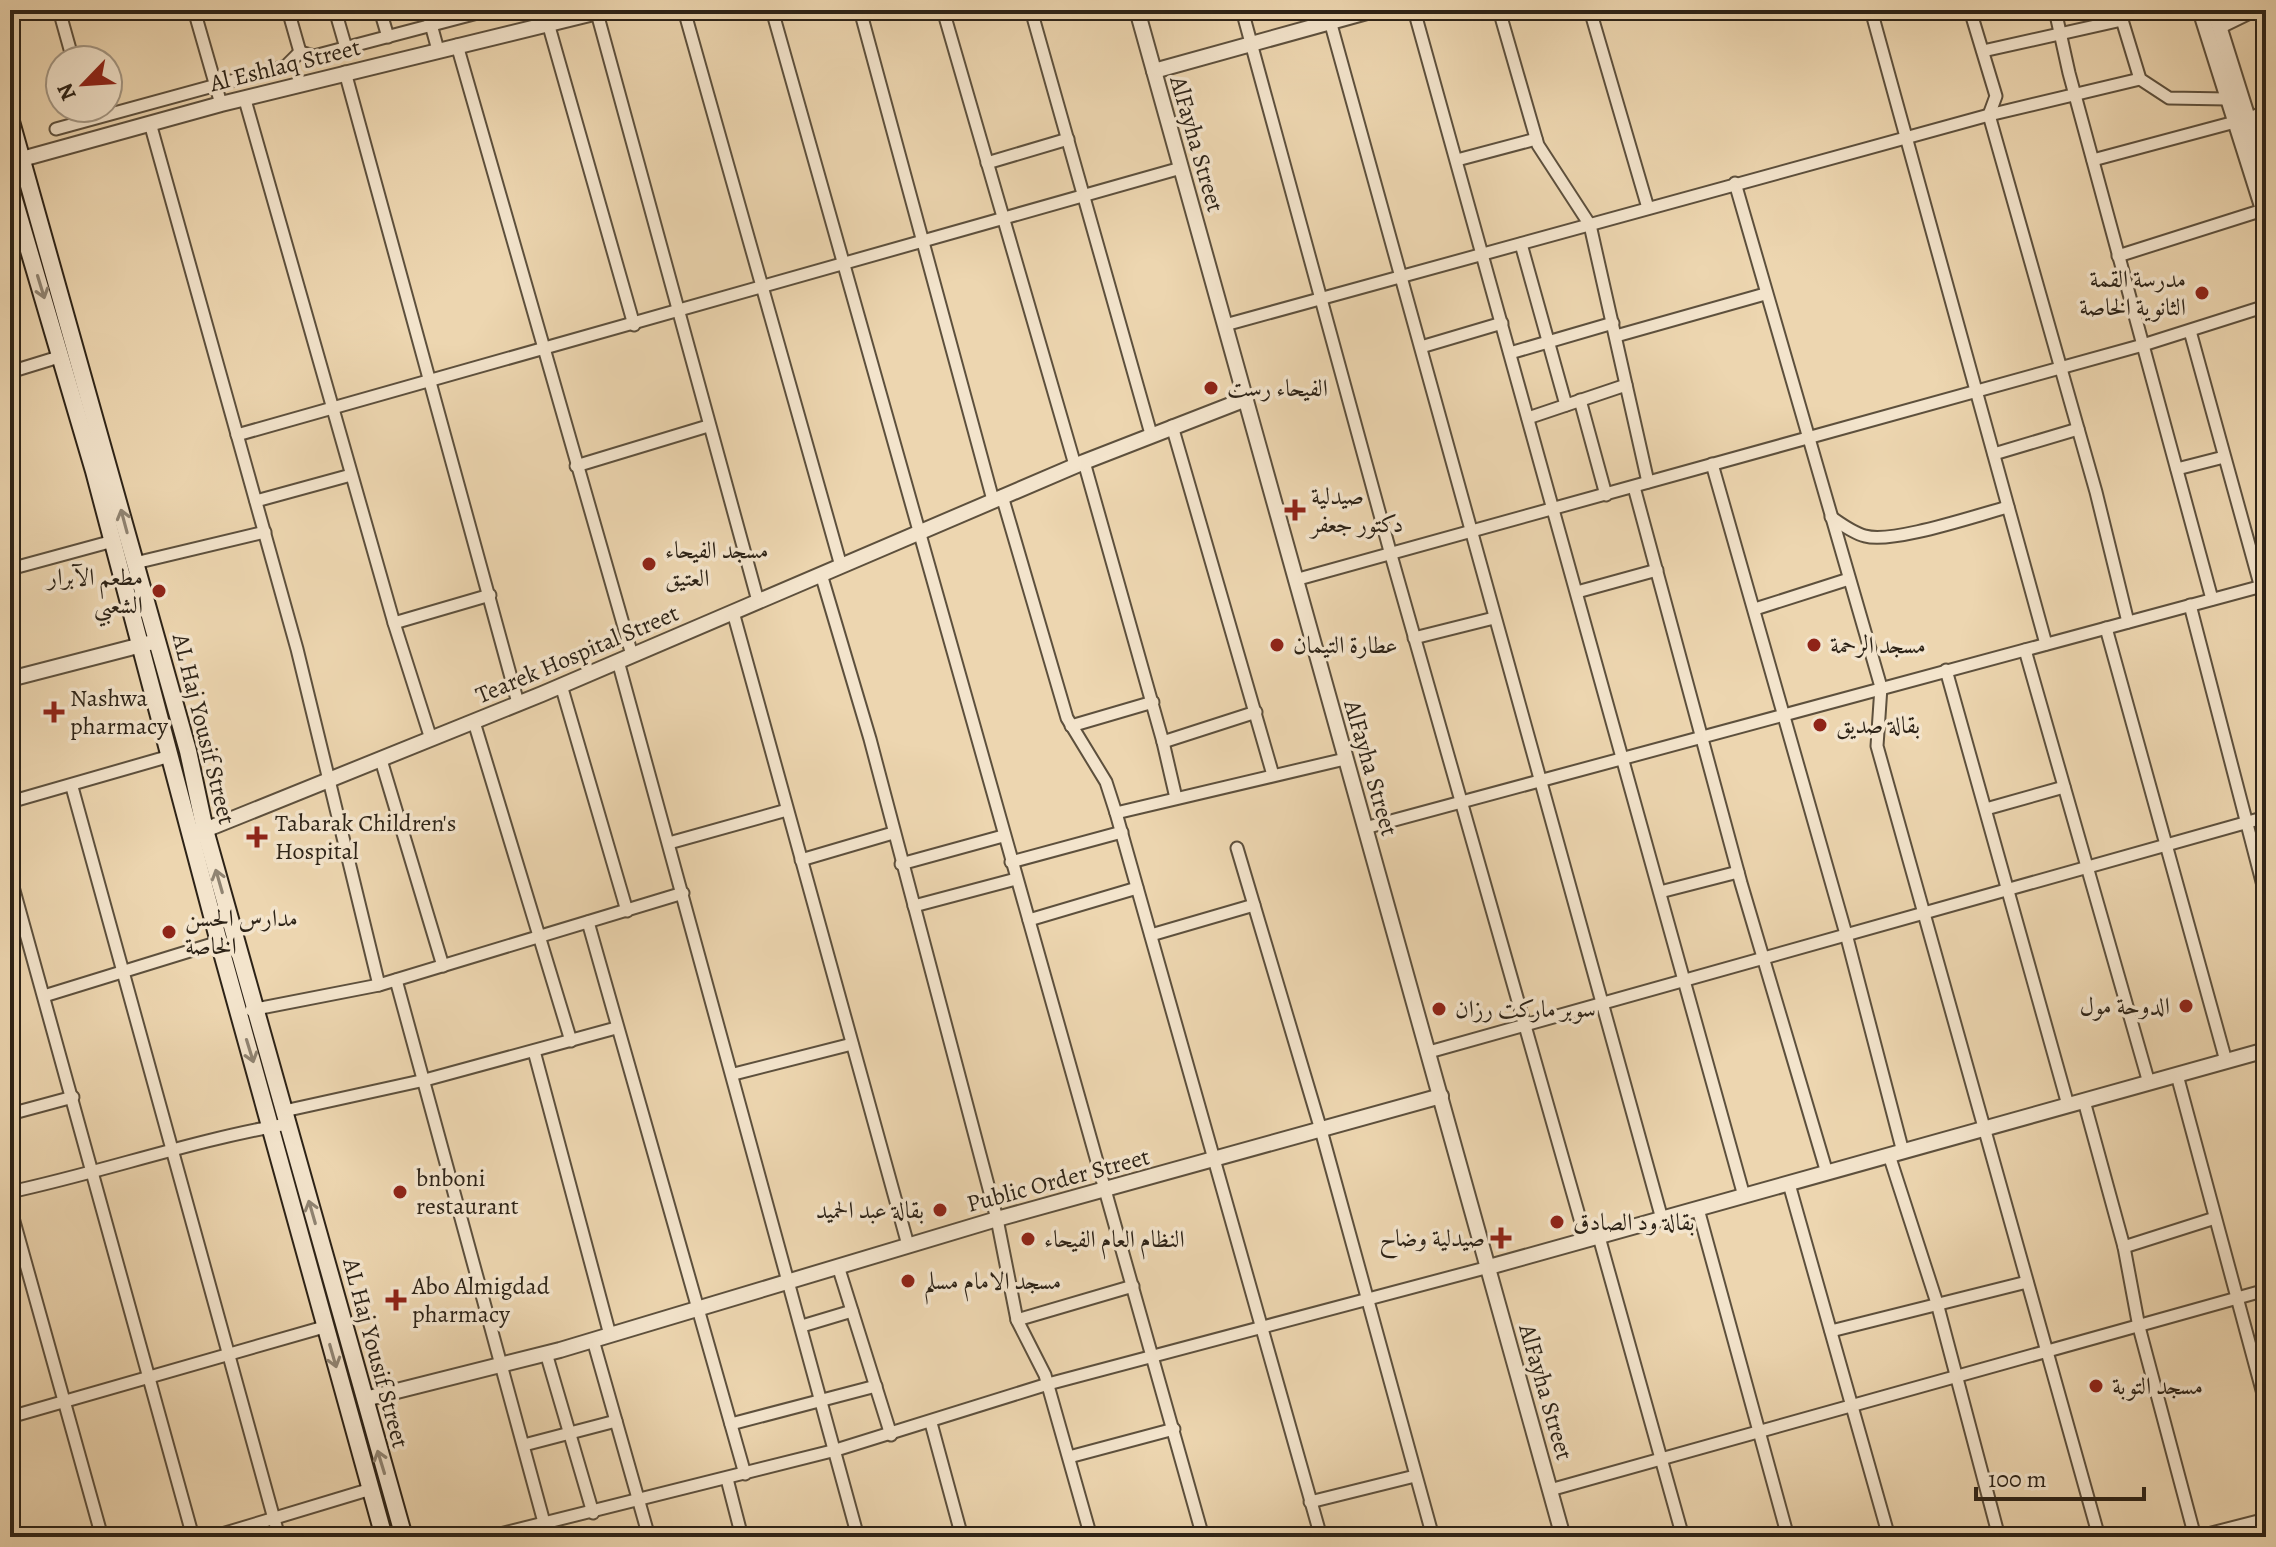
<svg xmlns="http://www.w3.org/2000/svg" width="2276" height="1547" font-family="Alegreya,Amiri,serif">
<style>
.lines{fill:none;stroke-linecap:round;stroke-linejoin:round}
.minor-casing{stroke:#5d503d;stroke-width:15}
.tertiary-casing{stroke:#5d503d;stroke-width:18}
.secondary-casing{stroke:#2d2317;stroke-width:20}
.minor{stroke:#f3e4cc;stroke-width:11}
.tertiary{stroke:#f3e4cc;stroke-width:14}
.secondary{stroke:#f3e4cc;stroke-width:16}
.oneway{stroke:#908472}
.poi-dot{fill:#8f2418;stroke:#f3e4cc;stroke-width:3}
.labels{text-anchor:middle;stroke-width:7;stroke-linejoin:round;paint-order:stroke}
.street-label{font-size:24px;fill:#2d2317;stroke:#f3e4cc}
.poi-label{font-size:24px;fill:#2d2317;stroke:#f3e4cc;text-anchor:start}
</style>
<rect width="100%" height="100%" fill="#edd6b0"/>
<filter id="stains"><feTurbulence type="fractalNoise" baseFrequency=".0025" numOctaves="4"/><feColorMatrix values="0 0 0 0 .2 0 0 0 0 .09 0 0 0 0 .02 0 0 0 .5 -.17"/></filter>
<radialGradient id="worn" r=".72"><stop offset=".6" stop-color="#630" stop-opacity="0"/><stop offset="1" stop-color="#630" stop-opacity=".3"/></radialGradient>
<g class="lines">
<!-- minor casing -->
<g class="minor-casing">
<g id="minor">
<polyline points="59,10 73,60"/>
<polyline points="194,10 221,104"/>
<polyline points="288,10 300,52"/>
<polyline points="335,10 346,48"/>
<polyline points="380,10 388,37"/>
<polyline points="427,10 438,50"/>
<polyline points="684,10 841,566"/>
<polyline points="772,10 1203,1537"/>
<polyline points="860,10 993,500"/>
<polyline points="943,10 1075,465"/>
<polyline points="1031,10 1151,434"/>
<polyline points="1242,10 1391,555 1586,1240"/>
<polyline points="1327,10 1662,1219"/>
<polyline points="1414,10 1744,1196"/>
<polyline points="1499,10 1538,145 1590,225 1648,482"/>
<polyline points="1590,10 1648,208"/>
<polyline points="1871,10 2046,644"/>
<polyline points="1970,10 1996,96 1989,115 2096,492 2128,622"/>
<polyline points="2055,10 2069,73 2212,599"/>
<polyline points="2119,10 2140,79 2169,98 2228,99"/>
<polyline points="597,13 758,601"/>
<polyline points="548,23 634,325"/>
<polyline points="2219,28 2256,10"/>
<polyline points="457,45 632,655"/>
<polyline points="1983,51 2122,20"/>
<polyline points="345,72 518,703"/>
<polyline points="245,100 394,623 431,739"/>
<polyline points="2248,119 2266,111"/>
<polyline points="150,123 297,649 379,985"/>
<polyline points="56,129 286,66 300,52 314,56 489,10"/>
<polyline points="1457,160 1536,139"/>
<polyline points="2093,160 2235,122"/>
<polyline points="987,163 1068,139"/>
<polyline points="1735,183 1881,687 1877,746 2099,1537"/>
<polyline points="1521,244 1566,405"/>
<polyline points="2118,256 2263,210"/>
<polyline points="1225,325 1989,115 2140,79"/>
<polyline points="2190,331 2266,606"/>
<polyline points="1616,336 1765,294"/>
<polyline points="1421,347 1502,323"/>
<polyline points="1510,353 1613,323"/>
<polyline points="10,372 62,356"/>
<polyline points="1580,400 1606,495"/>
<polyline points="1528,418 1626,385"/>
<polyline points="1172,426 1273,775"/>
<polyline points="237,435 1181,168"/>
<polyline points="1994,454 2078,429"/>
<polyline points="1084,462 1163,742 1256,712"/>
<polyline points="1712,464 1846,934 1903,1152"/>
<polyline points="576,466 708,426"/>
<polyline points="2177,469 2224,457"/>
<polyline points="1634,487 1741,883 1827,1173"/>
<polyline points="1002,496 1067,718 1106,782 1116,813 1321,1537"/>
<polyline points="256,501 351,475"/>
<path d="M1831,517C1841,524 1853,533 1865,536C1893,544 1977,515 2008,507"/>
<polyline points="135,563 265,532"/>
<polyline points="10,569 113,541"/>
<polyline points="821,574 870,739 997,1219 1017,1320 1045,1375 1091,1537"/>
<polyline points="1295,580 2143,345 2266,306"/>
<polyline points="1577,592 1657,570"/>
<polyline points="2190,605 2266,897"/>
<polyline points="1755,609 1849,579"/>
<polyline points="733,612 908,1245"/>
<polyline points="394,623 490,595"/>
<polyline points="2106,628 2226,1061"/>
<polyline points="1414,638 1494,618"/>
<polyline points="2025,650 2149,1083"/>
<polyline points="618,661 858,1537"/>
<polyline points="1946,670 2068,1105"/>
<polyline points="561,685 627,911"/>
<polyline points="474,722 571,1041"/>
<polyline points="1071,726 1153,702"/>
<polyline points="1163,742 1176,798"/>
<polyline points="381,760 443,966"/>
<polyline points="72,787 279,1537"/>
<polyline points="10,802 170,756"/>
<polyline points="1986,809 2064,787"/>
<polyline points="1116,813 1345,759"/>
<polyline points="1365,828 2266,585"/>
<polyline points="669,843 787,810"/>
<polyline points="1237,848 1321,1130 1433,1537"/>
<polyline points="801,860 893,833"/>
<polyline points="1011,862 1122,832"/>
<polyline points="901,864 1003,836"/>
<polyline points="10,876 193,1537"/>
<polyline points="1660,892 1738,872"/>
<polyline points="914,906 1016,879"/>
<polyline points="1029,920 1137,888"/>
<polyline points="588,922 745,1474"/>
<polyline points="1151,935 1254,905"/>
<polyline points="396,980 548,1537"/>
<polyline points="44,996 219,942"/>
<polyline points="251,1010 379,985 683,893"/>
<polyline points="534,1051 610,1335"/>
<polyline points="1429,1052 2266,817"/>
<polyline points="734,1074 852,1044"/>
<polyline points="2177,1075 2266,1405"/>
<polyline points="2084,1101 2124,1247 2139,1327 2195,1537"/>
<polyline points="284,1111 425,1080 616,1028"/>
<polyline points="10,1114 73,1097"/>
<polyline points="1889,1155 1937,1303 1999,1537"/>
<polyline points="1789,1184 1889,1537"/>
<path d="M10,1192C103,1172 193,1140 287,1124"/>
<polyline points="10,1207 102,1537"/>
<polyline points="1698,1209 1788,1537"/>
<polyline points="1599,1237 1683,1537"/>
<polyline points="2124,1247 2215,1218"/>
<polyline points="838,1266 891,1435"/>
<polyline points="1017,1320 1133,1286"/>
<polyline points="802,1326 852,1311"/>
<polyline points="1831,1331 2027,1282"/>
<polyline points="593,1340 649,1537"/>
<polyline points="546,1353 593,1513"/>
<polyline points="10,1417 324,1327"/>
<polyline points="931,1423 962,1537"/>
<polyline points="731,1424 876,1386"/>
<polyline points="524,1445 616,1421"/>
<polyline points="1069,1457 1174,1429"/>
<polyline points="727,1479 742,1537"/>
<polyline points="1550,1490 2266,1290"/>
<polyline points="1310,1502 1415,1476"/>
<polyline points="10,1531 12,1537"/>
<polyline points="212,1537 371,1489"/>
<polyline points="488,1537 836,1450 1048,1384 1489,1267"/>
<polyline points="1539,1537 1561,1531"/>
<polyline points="2196,1537 2266,1519"/>
</g>
</g>
<!-- tertiary casing -->
<g class="tertiary-casing">
<g id="tertiary">
<polyline points="1137,10 1563,1537"/>
<polyline points="2200,10 2266,219"/>
<polyline points="2214,10 2266,176"/>
<polyline points="1154,71 1374,10"/>
<polyline points="22,159 221,104 606,10"/>
<polyline points="10,679 157,641"/>
<polyline points="195,834 542,694 1084,462 1246,399"/>
<polyline points="1489,1267 2266,1050"/>
<polyline points="365,1399 560,1350 997,1219 1441,1096"/>
</g>
</g>
<!-- secondary casing -->
<g class="secondary-casing">
<g id="secondary">
<polyline points="10,118 188,751 205,830 404,1537"/>
<polyline points="10,186 94,471 219,942 384,1537"/>
</g>
</g>
<!-- minor -->
<use href="#minor" class="minor"/>
<!-- tertiary -->
<use href="#tertiary" class="tertiary"/>
<!-- secondary -->
<use href="#secondary" class="secondary"/>
</g>
<!-- one-way arrows -->
<defs><path id="oneway-shaft" d="M-6 0H5M1.5-3L5.5 0L1.5 3" fill="none" stroke-width="1.6" stroke-linecap="round" stroke-linejoin="round" transform="scale(2)"/></defs>
<g class="oneway">
<use href="#oneway-shaft" transform="translate(41 287) rotate(73)"/>
<use href="#oneway-shaft" transform="translate(124 521) rotate(-105)"/>
<use href="#oneway-shaft" transform="translate(219 881) rotate(-106)"/>
<use href="#oneway-shaft" transform="translate(250 1051) rotate(73)"/>
<use href="#oneway-shaft" transform="translate(312 1212) rotate(-106)"/>
<use href="#oneway-shaft" transform="translate(333 1356) rotate(74)"/>
<use href="#oneway-shaft" transform="translate(381 1462) rotate(-107)"/>
</g>
<!-- markers -->
<g class="poi-dot">
<circle cx="2202" cy="293" r="8"/>
<circle cx="1211" cy="388" r="8"/>
<path d="M1291 498h8v8h8v8h-8v8h-8v-8h-8v-8h8z"/>
<circle cx="649" cy="564" r="8"/>
<circle cx="159" cy="591" r="8"/>
<circle cx="1277" cy="645" r="8"/>
<circle cx="1814" cy="645" r="8"/>
<path d="M50 700h8v8h8v8h-8v8h-8v-8h-8v-8h8z"/>
<circle cx="1820" cy="725" r="8"/>
<path d="M253 825h8v8h8v8h-8v8h-8v-8h-8v-8h8z"/>
<circle cx="169" cy="932" r="8"/>
<circle cx="2186" cy="1006" r="8"/>
<circle cx="1439" cy="1009" r="8"/>
<circle cx="400" cy="1192" r="8"/>
<circle cx="940" cy="1210" r="8"/>
<circle cx="1557" cy="1222" r="8"/>
<path d="M1497 1226h8v8h8v8h-8v8h-8v-8h-8v-8h8z"/>
<circle cx="1028" cy="1239" r="8"/>
<circle cx="908" cy="1281" r="8"/>
<path d="M392 1288h8v8h8v8h-8v8h-8v-8h-8v-8h8z"/>
<circle cx="2096" cy="1386" r="8"/>
</g>
<g class="labels">
<!-- street labels -->
<g class="street-label">
<text transform="translate(285 65) rotate(-14)" y="8">Al Eshlaq Street</text>
<text transform="translate(1197 144) rotate(74)" y="8">AlFayha Street</text>
<text transform="translate(577 654) rotate(-23)" y="8">Tearek Hospital Street</text>
<text transform="translate(204 729) rotate(76)" y="8">AL Haj Yousif Street</text>
<text transform="translate(1371 768) rotate(74)" y="8">AlFayha Street</text>
<text transform="translate(1058 1180) rotate(-15)" y="8">Public Order Street</text>
<text transform="translate(376 1353) rotate(75)" y="8">AL Haj Yousif Street</text>
<text transform="translate(1546 1392) rotate(74)" y="8">AlFayha Street</text>
</g>
<!-- poi labels -->
<g class="poi-label">
<text x="2186" y="287" text-anchor="end">مدرسة القمة<tspan x="2186" dy="28">الثانوية الخاصة</tspan></text>
<text x="1227" y="396">الفيحاء رست</text>
<text x="1311" y="504">صيدلية<tspan x="1311" dy="28">دكتور جعفر</tspan></text>
<text x="665" y="558">مسجد الفيحاء<tspan x="665" dy="28">العتيق</tspan></text>
<text x="143" y="585" text-anchor="end">مطعم الآبرار<tspan x="143" dy="28">الشعبي</tspan></text>
<text x="1293" y="653">عطارة التيمان</text>
<text x="1830" y="653">مسجد الرحمة</text>
<text x="70" y="706">Nashwa<tspan x="70" dy="28">pharmacy</tspan></text>
<text x="1836" y="733">بقالة صديق</text>
<text x="275" y="831">Tabarak Children's<tspan x="275" dy="28">Hospital</tspan></text>
<text x="185" y="926">مدارس الحسن<tspan x="185" dy="28">الخاصة</tspan></text>
<text x="2170" y="1014" text-anchor="end">الدوحة مول</text>
<text x="1455" y="1017">سوبر ماركت رزان</text>
<text x="416" y="1186">bnboni<tspan x="416" dy="28">restaurant</tspan></text>
<text x="924" y="1218" text-anchor="end">بقالة عبد الحميد</text>
<text x="1573" y="1230">بقالة ود الصادق</text>
<text x="1485" y="1246" text-anchor="end">صيدلية وضاح</text>
<text x="1044" y="1247">النظام العام الفيحاء</text>
<text x="924" y="1289">مسجد الامام مسلم</text>
<text x="412" y="1294">Abo Almigdad<tspan x="412" dy="28">pharmacy</tspan></text>
<text x="2112" y="1394">مسجد التوبة</text>
</g>
</g>
<!-- margin -->
<rect width="2276" height="1547" fill="none" stroke="#edd6b0" stroke-width="40"/>
<rect x="12" y="12" width="2252" height="1523" fill="none" stroke="#2d2317" stroke-width="4"/>
<rect x="20" y="20" width="2236" height="1507" fill="none" stroke="#2d2317" stroke-width="2"/>
<!-- north arrow -->
<g transform="translate(84 84) rotate(245)"><circle r="38" fill="#f3e4cc" stroke="#a49784" stroke-width="2"/>
<path d="M0-6L14 30L0 20L-14 30Z" fill="#8f2418"/>
<text y="-12" font-size="22" font-weight="bold" text-anchor="middle" fill="#2d2317">N</text>
</g>
<!-- scale -->
<path d="M1976 1487v12h168v-12" fill="none" stroke="#2d2317" stroke-width="4"/>
<text x="1988" y="1487" font-size="24" fill="#2d2317" stroke="#f3e4cc" stroke-width="6" paint-order="stroke">100 m</text>
<rect width="100%" height="100%" filter="url(#stains)"/>
<rect width="100%" height="100%" fill="url(#worn)"/>
</svg>
